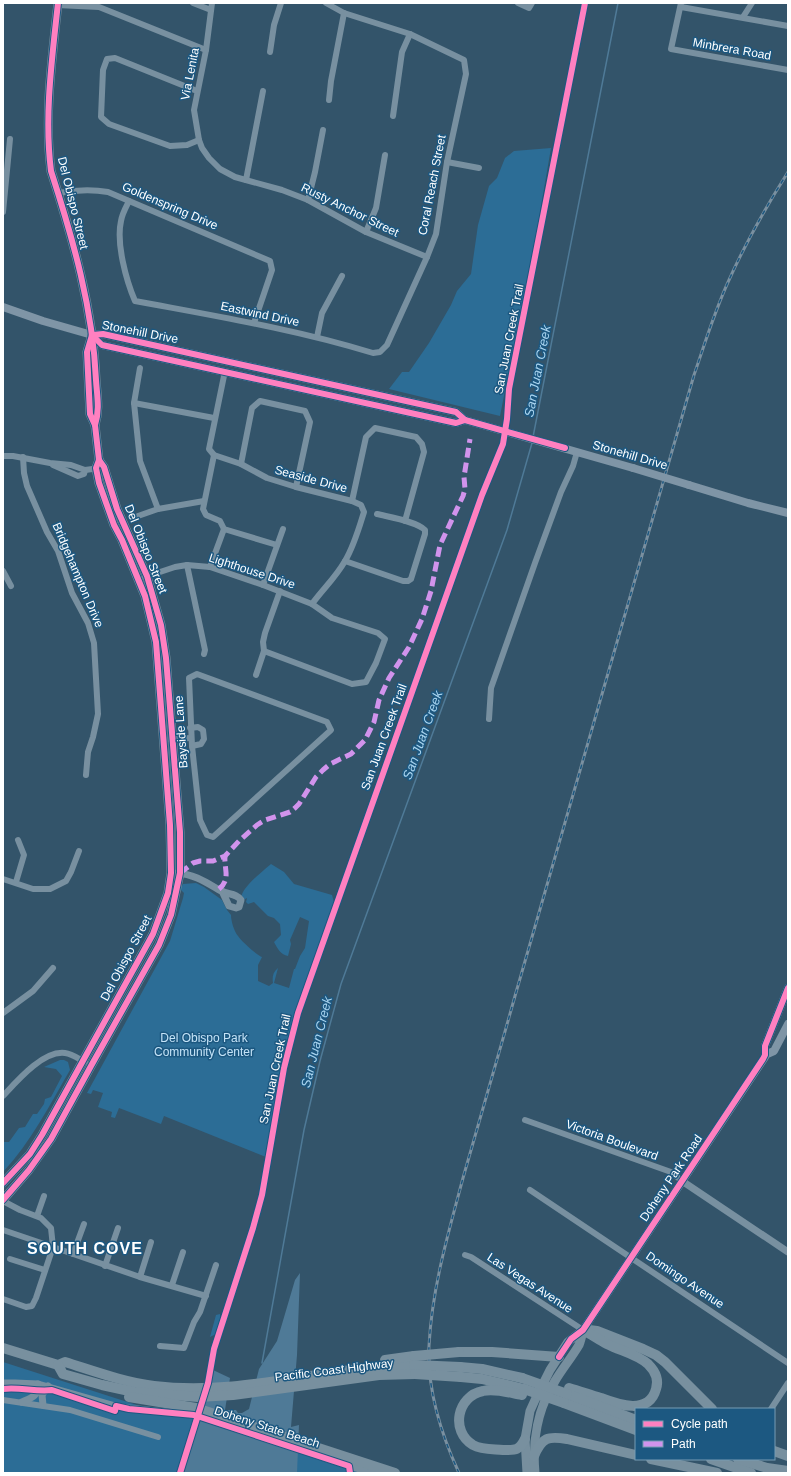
<svg xmlns="http://www.w3.org/2000/svg" width="791" height="1476" font-family="Arial,sans-serif">
<style>
.green{fill:#2c6d96}
.water{fill:#4f7a97}
.lines{fill:none;stroke-linecap:round;stroke-linejoin:round}
.stream{stroke:#4f7a97;stroke-width:1.5}
.minor{stroke:#7890a0;stroke-width:6}
.tertiary{stroke:#7890a0;stroke-width:7}
.secondary{stroke:#7f95a6;stroke-width:8}
.primary{stroke:#778f9e;stroke-width:9}
.trunk{stroke:#78909f;stroke-width:10}
.rail-casing{stroke:#7a90a0;stroke-width:3}
.rail{stroke:#1c5881;stroke-width:1.5;stroke-dasharray:4.5;stroke-linecap:butt}
.secondary-bridge{stroke:#7f95a6;stroke-width:8}
.trunk-bridge{stroke:#78909f;stroke-width:10}
.quiet{stroke:#d193ec;stroke-width:5;stroke-dasharray:10 5;stroke-linecap:butt}
.cycleway-casing{stroke:#1c5881;stroke-width:8}
.cycleway{stroke:#ff80c0;stroke-width:6}
.labels{text-anchor:middle;stroke-width:3;stroke-linejoin:round;paint-order:stroke}
.street-label{font-size:12px;fill:#fff;stroke:#1c5881}
.park-label{font-size:12px;fill:#c4e3f7;stroke:#1c5881}
.water-label{font-size:13px;font-style:italic;fill:#abd6f1;stroke:#1c5881}
.district-label{font-size:16px;font-weight:bold;letter-spacing:1px;fill:#fff;stroke:#1c5881}
</style>
<rect width="100%" height="100%" fill="#33546a"/>
<!-- green -->
<g class="green">
<polygon points="551,148 538,224 500,416 389,389 402,372 409,372 429,343 451,305 457,291 471,274 478,225 489,186 497,178 505,158 514,151"/>
<path d="M271,864L284,872L294,884L332,895L334,902L299,1005L281,1068L266,1157L164,1116L161,1124L119,1108L115,1118L111,1117L112,1112L98,1107L103,1093L93,1090L91,1094L87,1093L170,941L183,898L184,893L180,889L183,884L196,883L204,887L222,900L227,910L231,915C231,921 234,931 238,936C241,941 258,956 262,957L258,965V981L269,986L273,983C272,977 273,972 278,968L274,983L289,988L294,969H295L300,956L305,948L309,921L300,917L290,940L291,944L288,956C281,955 277,948 274,942L281,935L280,924L274,918L268,916L254,902L248,904L246,902L247,898L243,900L241,898C242,887 262,872 271,864Z"/>
<path d="M60,1060H64L68,1062L70,1070C49,1106 31,1142 3,1172V1143L4,1142H9L19,1128L25,1127L33,1114H37L44,1104L45,1099L51,1097L62,1076L56,1069L44,1067Z"/>
<polygon points="220,1314 220,1326 216,1334 210,1337 216,1315"/>
<polygon points="3,1362 143,1407 193,1411 380,1473 3,1473"/>
</g>
<!-- water -->
<polygon class="water" points="300,1273 297,1355 291,1427 299,1425 297,1473 181,1473 213,1370 230,1378 225,1410 236,1410 238,1413 242,1413 249,1409 259,1369 277,1341 295,1280"/>
<g class="lines">
<!-- stream -->
<g class="stream">
<polyline points="533,437 618,3"/>
<polyline points="262,1363 304,1130 320,1061 341,984 507,530 532,443"/>
</g>
<!-- minor -->
<g class="minor">
<polyline points="193,3 211,10"/>
<polyline points="212,3 206,50 194,110 199,140 202,148 209,158 220,169 235,177 282,190 308,200 366,232 427,257"/>
<polyline points="518,3 529,8 532,3"/>
<polyline points="681,3 671,49 788,70"/>
<polyline points="57,5 99,7 206,50"/>
<polyline points="681,7 788,26"/>
<polyline points="743,17 752,3"/>
<polyline points="270,52 274,25 281,3"/>
<polyline points="197,91 115,58 107,59 103,70 101,117 109,124 170,146 187,145 199,140"/>
<polyline points="329,100 331,81 344,13"/>
<polyline points="393,116 402,52 410,34"/>
<polyline points="447,162 479,168"/>
<polyline points="246,180 263,91"/>
<path d="M58,193C75,190 91,189 108,192L270,261L272,270L254,323"/>
<polyline points="308,200 315,172 323,130"/>
<path d="M129,201C126,207 122,214 121,221C116,243 126,280 135,301C215,316 295,329 373,353L380,352L387,345L427,257L436,234L447,162L466,74L464,60L410,34L344,13L326,3"/>
<polyline points="3,212 10,139"/>
<polyline points="366,232 376,208 385,155"/>
<polyline points="317,337 322,313 342,276"/>
<polyline points="140,368 134,403 140,461 158,509"/>
<path d="M225,371L209,449L214,455L241,464L267,478L296,487L352,501L361,505L364,512C359,528 354,546 345,561C336,577 323,589 312,604"/>
<polyline points="134,403 214,418"/>
<polyline points="214,455 203,509 206,515 220,521 224,529 277,545"/>
<polyline points="3,456 13,456 50,463 71,465 85,470 100,468"/>
<polyline points="23,457 24,473 27,486 47,532 58,551 72,593 88,623 94,643 98,714 93,737 88,752 86,775"/>
<polyline points="241,464 252,408 260,401 305,411 310,422 296,487"/>
<polyline points="53,465 78,476 84,474 85,470"/>
<polyline points="352,501 366,437 375,428 416,437 422,444 424,452 405,521"/>
<polyline points="138,516 158,509 204,501"/>
<path d="M345,561L403,581H408L411,579L425,534V530C416,521 389,517 377,514"/>
<polyline points="187,565 205,650 204,654"/>
<polyline points="210,567 224,529"/>
<polyline points="3,571 11,586"/>
<polyline points="145,577 175,567 187,565 210,567 263,585 312,604 332,618 378,633 385,639 376,663 366,682 352,684 264,651"/>
<polyline points="263,585 283,529"/>
<polygon points="197,674 327,722 331,730 213,837 207,835 200,820 192,746 189,678"/>
<polyline points="256,675 264,651 263,642 265,633 280,591"/>
<polyline points="489,719 491,688 535,563 561,492 573,466 577,452"/>
<polyline points="190,728 198,727 203,730 204,739 201,744 192,746"/>
<polyline points="170,739 191,738"/>
<polyline points="3,879 33,889 50,889 66,881 71,872 79,851"/>
<polyline points="16,882 24,855 18,840"/>
<polyline points="3,1013 33,991 53,968"/>
<path d="M3,1096C16,1082 43,1050 65,1053C72,1054 79,1059 85,1062"/>
<polyline points="525,1120 671,1172 682,1181"/>
<polyline points="530,1190 788,1363"/>
<polyline points="3,1201 20,1210 41,1218 51,1228 53,1247 140,1277 206,1296"/>
<polyline points="37,1216 44,1196"/>
<polyline points="3,1230 53,1247 36,1298 32,1306 26,1307 3,1299"/>
<polyline points="73,1254 84,1224"/>
<polyline points="465,1255 471,1257 583,1330"/>
<polyline points="10,1259 45,1270"/>
<polyline points="105,1266 118,1228"/>
<polyline points="140,1277 151,1242"/>
<polyline points="172,1285 183,1252"/>
<polyline points="160,1346 184,1348 194,1322 200,1312 216,1265"/>
<polyline points="3,1400 70,1410 158,1437"/>
<polyline points="771,1409 788,1383"/>
</g>
<!-- tertiary -->
<g class="tertiary">
<path d="M177,873C194,874 207,883 221,891C229,895 236,893 241,900L239,907L236,908L229,906L222,891"/>
<polyline points="682,1181 788,1252"/>
<polyline points="3,1383 15,1383 38,1384 119,1407 194,1415 349,1466 373,1473"/>
<path d="M22,1402C31,1398 39,1396 38,1384"/>
<polyline points="43,1405 42,1395 48,1386"/>
</g>
<!-- secondary -->
<g class="secondary">
<polyline points="3,307 43,321 92,335 103,334 456,412 465,420 633,468"/>
<polyline points="92,335 102,345 456,423 465,420"/>
<polyline points="689,485 748,503 788,513"/>
<polyline points="765,1055 774,1051 788,1024"/>
<polyline points="583,1330 765,1057 765,1046 788,988"/>
</g>
<!-- primary -->
<g class="primary">
<path d="M58,3C52,59 44,116 51,171C73,239 93,309 96,380C97,396 100,409 95,425"/>
<polyline points="3,1183 30,1154 42,1135 153,934 168,893 171,873 170,825 156,642 145,596 122,540 114,525 99,483 96,468 99,460 95,425 90,414 87,352 92,335"/>
<polyline points="3,1200 29,1170 51,1139 91,1066 159,945 171,915 180,873 180,832 166,658 161,625 147,576 117,509 104,467 99,460"/>
<polyline points="527,1473 525,1439 530,1411 535,1400 550,1370 568,1342 583,1330"/>
<path d="M535,1473C532,1441 538,1408 555,1381C562,1369 572,1357 579,1345C581,1340 582,1335 583,1330"/>
</g>
<!-- trunk -->
<g class="trunk">
<polyline points="589,1330 597,1331 643,1349 656,1355 665,1362 712,1409"/>
<path d="M3,1348L58,1365L65,1362C94,1371 123,1382 154,1386C228,1395 301,1375 374,1367C387,1365 401,1366 414,1365"/>
<polyline points="459,1352 492,1352 559,1357"/>
<polyline points="385,1360 414,1356"/>
<polyline points="58,1365 63,1374 102,1385 134,1392 198,1397 233,1395 379,1375 415,1374"/>
<polyline points="460,1367 482,1369 522,1378"/>
<polyline points="461,1377 482,1379 524,1389"/>
<path d="M569,1388C580,1391 590,1395 601,1398C619,1405 649,1415 656,1389C659,1380 655,1371 648,1364C637,1354 621,1351 607,1344C599,1340 591,1334 583,1330"/>
<polyline points="567,1394 636,1420"/>
<path d="M522,1395C510,1393 495,1388 483,1391C457,1396 450,1431 473,1445C482,1450 493,1449 503,1450C515,1450 519,1451 525,1439"/>
<polyline points="129,1397 196,1408 395,1473"/>
<polyline points="564,1403 636,1430"/>
<polyline points="774,1451 788,1456"/>
<path d="M534,1456C542,1437 548,1436 567,1439L636,1455"/>
<polyline points="651,1459 717,1473"/>
<polyline points="711,1459 751,1473"/>
<polyline points="738,1459 767,1468 788,1471"/>
</g>
<!-- rail casing -->
<g class="rail-casing">
<path id="rail" d="M459,1473C441,1434 427,1390 429,1346C432,1288 448,1234 463,1178C480,1118 498,1057 515,996C575,789 634,582 694,375C705,343 715,310 729,280C746,242 766,207 788,172"/>
</g>
<!-- rail -->
<use href="#rail" class="rail"/>
<!-- secondary-bridge -->
<polyline class="secondary-bridge" points="633,468 689,485"/>
<!-- trunk-bridge -->
<g class="trunk-bridge">
<polyline points="414,1356 459,1352"/>
<polyline points="414,1365 460,1367"/>
<polyline points="415,1374 461,1377"/>
<polyline points="522,1378 567,1394"/>
<polyline points="524,1389 564,1403"/>
</g>
<!-- quiet -->
<g class="quiet">
<polyline points="180,873 193,863 200,861 213,861 225,856 239,841 257,825 265,820 290,812 295,808 299,804 316,777 323,770 330,764 351,754 365,740 374,722 379,700 389,678 409,647 422,619 431,591 440,545 463,496 465,489 464,477 470,439"/>
<path d="M219,889C231,879 224,870 225,856"/>
</g>
<!-- cycleway casing -->
<g class="cycleway-casing">
<g id="cycleway">
<path d="M58,3C52,59 44,116 51,171C73,239 93,309 96,380C97,396 100,409 95,425"/>
<polyline points="92,335 103,334 456,412 465,420 565,448"/>
<polyline points="92,335 102,345 456,423 465,420"/>
<polyline points="3,1183 30,1154 42,1135 153,934 168,893 171,873 170,825 156,642 145,596 122,540 114,525 99,483 96,468 99,460 95,425 90,414 87,352 92,335"/>
<polyline points="3,1200 29,1170 51,1139 91,1066 159,945 171,915 180,873 180,832 166,658 161,625 147,576 117,509 104,467 99,460"/>
<polyline points="559,1357 571,1339 583,1330 763,1059 765,1055 765,1046 788,988"/>
<path d="M3,1389C20,1387 36,1392 52,1390L115,1411L116,1406L129,1409L194,1415L349,1466L350,1473"/>
<polyline points="180,1473 208,1383 214,1349 253,1228 262,1195 284,1068 298,1013 482,495 503,444 507,419 509,389 585,3"/>
</g>
</g>
<!-- cycleway -->
<use href="#cycleway" class="cycleway"/>
</g>
<g class="labels">
<!-- street labels -->
<g class="street-label">
<text transform="translate(732 49) rotate(10)" y="4">Minbrera Road</text>
<text transform="translate(190 74) rotate(-79)" y="4">Via Lenita</text>
<text transform="translate(432 185) rotate(-79)" y="4">Coral Reach Street</text>
<text transform="translate(73 203) rotate(76)" y="4">Del Obispo Street</text>
<text transform="translate(170 206) rotate(23)" y="4">Goldenspring Drive</text>
<text transform="translate(350 210) rotate(26)" y="4">Rusty Anchor Street</text>
<text transform="translate(260 314) rotate(12)" y="4">Eastwind Drive</text>
<text transform="translate(140 332) rotate(11)" y="4">Stonehill Drive</text>
<text transform="translate(509 339) rotate(-79)" y="4">San Juan Creek Trail</text>
<text transform="translate(630 455) rotate(16)" y="4">Stonehill Drive</text>
<text transform="translate(311 479) rotate(15)" y="4">Seaside Drive</text>
<text transform="translate(146 549) rotate(68)" y="4">Del Obispo Street</text>
<text transform="translate(252 571) rotate(18)" y="4">Lighthouse Drive</text>
<text transform="translate(78 575) rotate(67)" y="4">Bridgehampton Drive</text>
<text transform="translate(181 732) rotate(-94)" y="4">Bayside Lane</text>
<text transform="translate(384 737) rotate(-70)" y="4">San Juan Creek Trail</text>
<text transform="translate(126 958) rotate(-62)" y="4">Del Obispo Street</text>
<text transform="translate(275 1069) rotate(-78)" y="4">San Juan Creek Trail</text>
<text transform="translate(612 1140) rotate(20)" y="4">Victoria Boulevard</text>
<text transform="translate(671 1178) rotate(-56)" y="4">Doheny Park Road</text>
<text transform="translate(685 1280) rotate(34)" y="4">Domingo Avenue</text>
<text transform="translate(530 1283) rotate(33)" y="4">Las Vegas Avenue</text>
<text transform="translate(334 1370) rotate(-7)" y="4">Pacific Coast Highway</text>
<text transform="translate(267 1427) rotate(18)" y="4">Doheny State Beach</text>
</g>
<!-- park labels -->
<g class="park-label">
<text x="204" y="1042">Del Obispo Park<tspan x="204" dy="14">Community Center</tspan></text>
</g>
<!-- water labels -->
<g class="water-label">
<text transform="translate(537 371) rotate(-79)" y="5">San Juan Creek</text>
<text transform="translate(422 735) rotate(-70)" y="5">San Juan Creek</text>
<text transform="translate(316 1042) rotate(-76)" y="5">San Juan Creek</text>
</g>
<!-- district labels -->
<g class="district-label">
<text x="85" y="1254">SOUTH COVE</text>
</g>
</g>
<!-- border -->
<rect width="791" height="1476" fill="none" stroke="#ffffff" stroke-width="8"/>
<!-- legend -->
<rect x="635" y="1408" width="140" height="52" fill="#1c5881" stroke="#779bb3"/>
<rect x="643" y="1421" width="20" height="6" fill="#ff80c0" stroke="#779bb3"/>
<text x="671" y="1428" font-size="12" fill="#ffffff">Cycle path</text>
<rect x="643" y="1441" width="20" height="6" fill="#d193ec" stroke="#779bb3"/>
<text x="671" y="1448" font-size="12" fill="#ffffff">Path</text>
</svg>
